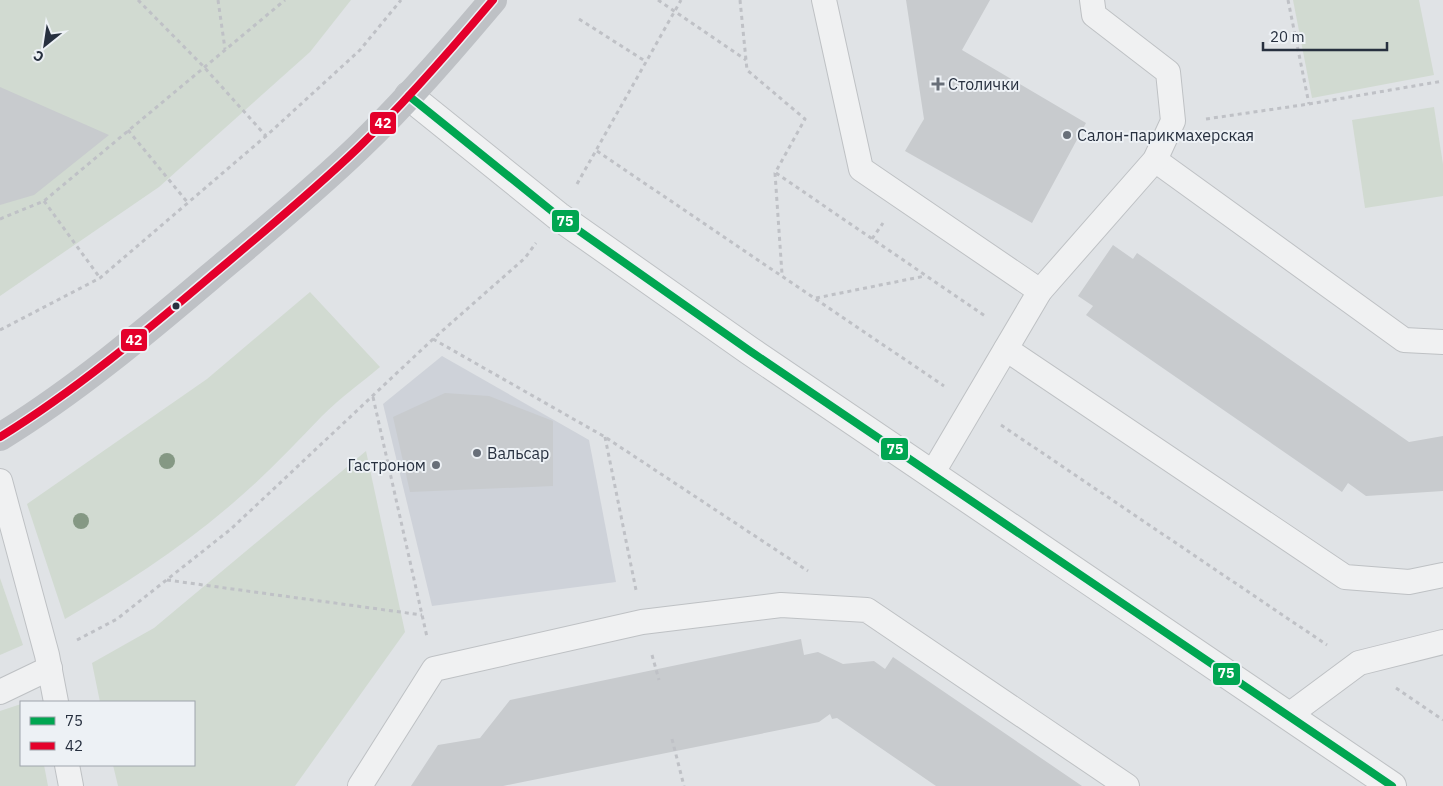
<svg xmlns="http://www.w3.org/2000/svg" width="1443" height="786" font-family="'IBM Plex Sans',sans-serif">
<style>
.built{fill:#ced2d9}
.green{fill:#d1dad1}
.building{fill:#c8cbce}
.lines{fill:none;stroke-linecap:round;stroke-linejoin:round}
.lane-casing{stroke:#bec1c4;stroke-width:26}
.street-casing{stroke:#bec1c4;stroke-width:30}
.path{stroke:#bfc1c6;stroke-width:3;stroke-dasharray:4 4;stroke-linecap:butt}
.lane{stroke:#f0f1f2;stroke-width:24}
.street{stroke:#f0f1f2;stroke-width:28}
.secondary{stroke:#bec1c5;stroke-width:28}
.bus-1-casing{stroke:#edf1f5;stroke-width:11}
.bus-2-casing{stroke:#edf1f5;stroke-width:11}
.bus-1{stroke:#00a651;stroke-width:8}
.bus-2{stroke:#e4002b;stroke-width:8}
.tree{fill:#859884}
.poi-dot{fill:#686f79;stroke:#edf1f5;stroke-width:2}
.bus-dot{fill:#27303f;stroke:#edf1f5;stroke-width:2}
.labels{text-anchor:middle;stroke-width:4;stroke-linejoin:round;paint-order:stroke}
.poi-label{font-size:16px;fill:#27303f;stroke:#edf1f5;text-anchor:start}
.line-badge{stroke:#edf1f5;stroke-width:2}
.badge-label{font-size:14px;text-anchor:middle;font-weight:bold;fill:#fff}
</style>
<rect width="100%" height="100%" fill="#e0e3e6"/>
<!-- built -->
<polygon class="built" points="442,356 589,440 616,582 432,606 383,404"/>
<!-- green -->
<g class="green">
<polygon points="0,0 351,0 310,52 159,187 0,296"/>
<polygon points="1293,0 1419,0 1434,75 1312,98"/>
<polygon points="1434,107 1443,164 1443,196 1365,208 1352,120"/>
<path d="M310,292L380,367C361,383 340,398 322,416C293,446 265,476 233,503C181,548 124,585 65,619L27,504L207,379Z"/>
<polygon points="366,451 405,632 295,786 118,786 113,765 194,765 194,702 100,702 92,663 154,628"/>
<polygon points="0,578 23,645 0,655"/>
<polygon points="21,704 21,765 44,765 48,786 0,786 0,711"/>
</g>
<!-- building -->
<g class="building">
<polygon points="906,0 990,0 962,50 1086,123 1032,223 905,151 924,119"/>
<polygon points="0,87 109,135 34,195 0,205"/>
<polygon points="1113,245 1133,259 1137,253 1409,442 1443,436 1443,491 1366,496 1348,483 1342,492 1086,315 1093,306 1078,296"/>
<polygon points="445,393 489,396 553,421 553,486 410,492 393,417"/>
<polygon points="801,639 804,655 818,652 843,664 874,661 885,669 893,657 1082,786 936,786 837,718 832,719 830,714 819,722 503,786 411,786 438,745 480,738 510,700"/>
</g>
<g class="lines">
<!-- lane casing -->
<g class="lane-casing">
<g id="lane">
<polyline points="824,0 861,169 1040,291"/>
<polyline points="1155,160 1404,340 1443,342"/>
<polyline points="1006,349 1345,577 1409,582 1443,575"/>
<polyline points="932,474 1040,291 1155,160 1173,121 1168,72 1094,15 1092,0"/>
<polyline points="0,481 47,655 56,702"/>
<polyline points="0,692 50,668"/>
<polyline points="1289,715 1359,663 1443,642"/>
<polyline points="67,765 71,786"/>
<polyline points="360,786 434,669 642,622 781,605 867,610 1127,786"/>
</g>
</g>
<!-- street casing -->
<g class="street-casing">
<polyline id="street" points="409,96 558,216 750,351 1392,786"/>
</g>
<!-- path -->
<g class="path">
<polyline points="138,0 204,67 266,136"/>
<polyline points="218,0 225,49"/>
<polyline points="658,0 746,60"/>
<polyline points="740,0 747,70 805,119 775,173 782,274"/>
<polyline points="1288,0 1309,104"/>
<polyline points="579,19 645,61"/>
<polyline points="1206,119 1309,104 1443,81"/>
<polyline points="128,130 188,203"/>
<polyline points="597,151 944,386"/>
<polyline points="776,173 985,316"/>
<polyline points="577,184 681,0"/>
<polyline points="44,201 100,278"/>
<polyline points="0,219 44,201 285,0"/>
<polyline points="872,239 883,223"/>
<polyline points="816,298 925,276"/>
<polyline points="0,330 100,278 266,136 360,50 401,0"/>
<polyline points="433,339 605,437 808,571"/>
<polyline points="373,397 427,637"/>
<polyline points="1001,425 1327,645"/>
<polyline points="605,437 636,590"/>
<polyline points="167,580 422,615"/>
<polyline points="77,640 117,619 231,529 433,339 525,258 536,243"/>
<polyline points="652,655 659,680"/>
<polyline points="1396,688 1443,720"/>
<polyline points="672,739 684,786"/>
</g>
<!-- lane -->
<use href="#lane" class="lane"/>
<!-- street -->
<use href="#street" class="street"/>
<!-- secondary -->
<path class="secondary" d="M0,437C75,391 144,333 210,277C260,235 311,193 358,148C406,102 450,51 493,0"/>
<!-- bus-1 casing -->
<g class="bus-1-casing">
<polyline id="bus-1" points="409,96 558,216 750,351 1392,786"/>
</g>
<!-- bus-2 casing -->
<g class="bus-2-casing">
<path id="bus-2" d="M0,437C75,391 144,333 210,277C260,235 311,193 358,148C406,102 450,51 493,0"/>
</g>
<!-- bus-1 -->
<use href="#bus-1" class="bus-1"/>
<!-- bus-2 -->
<use href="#bus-2" class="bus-2"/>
</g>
<!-- trees -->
<g class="tree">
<circle cx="167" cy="461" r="8"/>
<circle cx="81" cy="521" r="8"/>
</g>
<!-- markers -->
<g class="poi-dot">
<path d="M935.5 76.5h5v5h5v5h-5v5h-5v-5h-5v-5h5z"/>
<circle cx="1067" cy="135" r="5"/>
<circle cx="477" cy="453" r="5"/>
<circle cx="436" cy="465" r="5"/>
</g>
<circle class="bus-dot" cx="176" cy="306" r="4.5"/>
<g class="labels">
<!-- poi labels -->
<g class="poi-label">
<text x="948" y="90">Столички</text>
<text x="1077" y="141">Салон-парикмахерская</text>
<text x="487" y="459">Вальсар</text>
<text x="426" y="471" text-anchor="end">Гастроном</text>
</g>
</g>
<g class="line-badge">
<rect x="369" y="111" width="28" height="24" rx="5" fill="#e4002b"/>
<rect x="551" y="209" width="29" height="24" rx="5" fill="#00a651"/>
<rect x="120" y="328" width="28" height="24" rx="5" fill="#e4002b"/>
<rect x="880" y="437" width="29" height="24" rx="5" fill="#00a651"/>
<rect x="1212" y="662" width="29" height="24" rx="5" fill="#00a651"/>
</g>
<g class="badge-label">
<text x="383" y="128">42</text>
<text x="565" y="226">75</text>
<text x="134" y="345">42</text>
<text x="895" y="454">75</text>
<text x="1226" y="678">75</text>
</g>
<!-- legend -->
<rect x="20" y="701" width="175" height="65" fill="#edf1f5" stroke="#9ea4ac"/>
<rect x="30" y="717" width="25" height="8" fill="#00a651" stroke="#9ea4ac"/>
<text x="65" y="726" font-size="15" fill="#27303f">75</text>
<rect x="30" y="742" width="25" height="8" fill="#e4002b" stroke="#9ea4ac"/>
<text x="65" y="751" font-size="15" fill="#27303f">42</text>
<!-- north arrow -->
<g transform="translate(45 45) rotate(210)" stroke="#edf1f5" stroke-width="4" paint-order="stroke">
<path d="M0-4L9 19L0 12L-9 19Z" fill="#27303f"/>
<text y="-8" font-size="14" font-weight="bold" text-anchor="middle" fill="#27303f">С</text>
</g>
<!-- scale -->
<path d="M1263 42v8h124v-8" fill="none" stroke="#27303f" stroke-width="2.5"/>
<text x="1270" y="42" font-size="15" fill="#27303f" stroke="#edf1f5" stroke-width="4" paint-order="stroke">20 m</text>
</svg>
